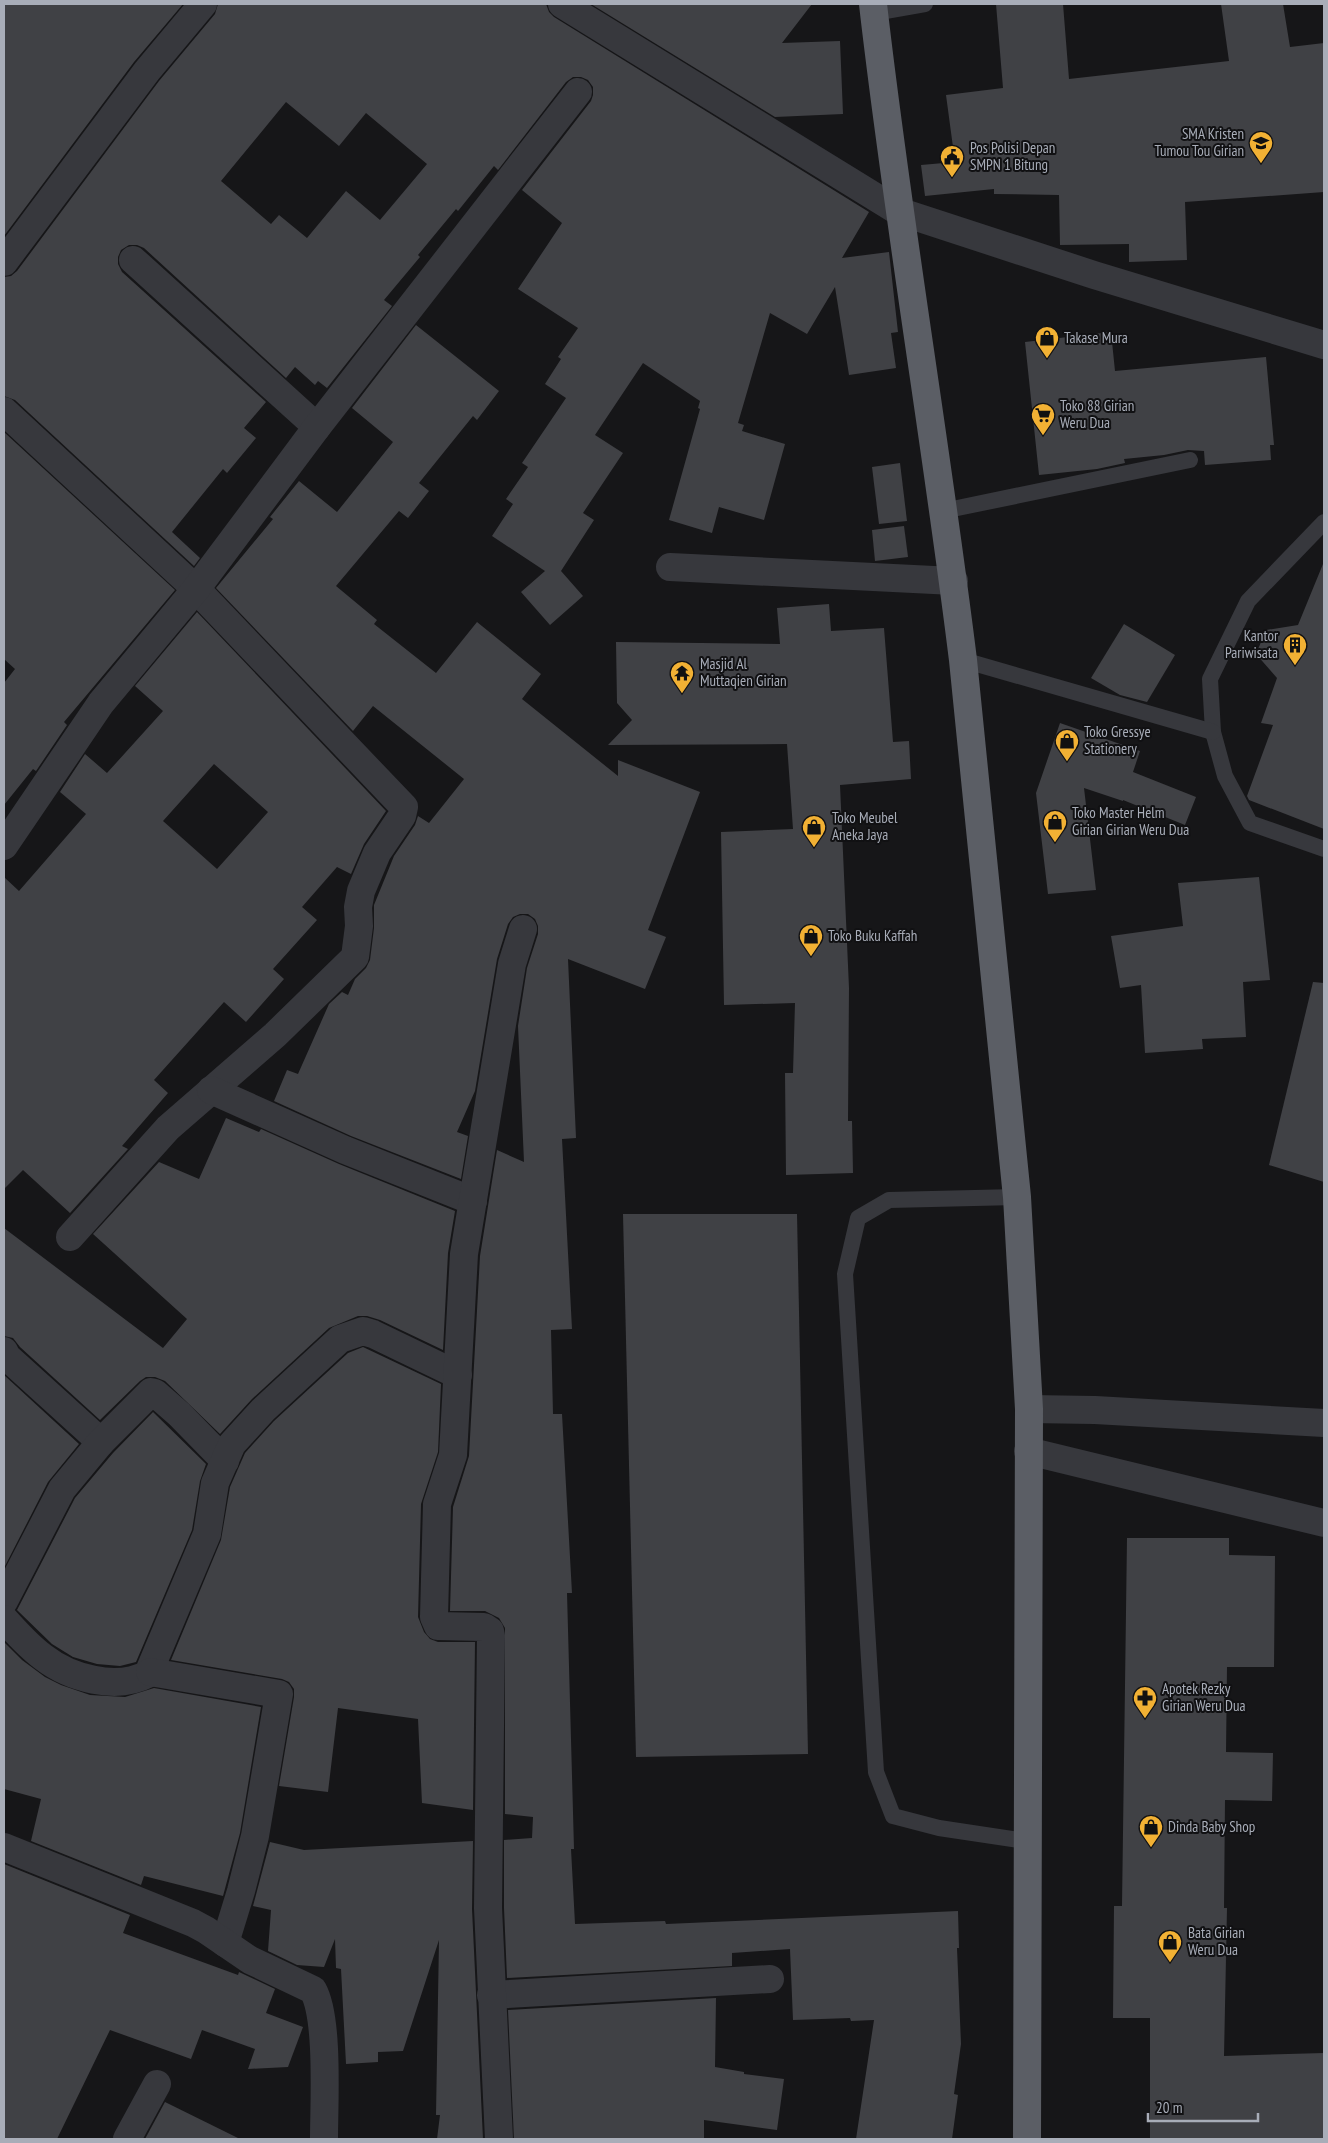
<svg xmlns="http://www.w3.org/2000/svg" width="1328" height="2143" font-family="'PT Sans Narrow',sans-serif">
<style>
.building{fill:#404145;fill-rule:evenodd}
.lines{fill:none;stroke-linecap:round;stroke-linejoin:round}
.service{stroke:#37383d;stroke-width:16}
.minor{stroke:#37383d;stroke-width:28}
.trunk{stroke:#5b5e65;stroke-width:28}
.labels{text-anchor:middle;stroke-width:4;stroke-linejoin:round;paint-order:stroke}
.poi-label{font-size:15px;fill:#a8adb8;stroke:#111113;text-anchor:start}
</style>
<rect width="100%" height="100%" fill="#161618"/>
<!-- building -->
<g class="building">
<polygon points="4,4 183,4 134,62 4,236"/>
<path d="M218,4H546L549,12L554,17L869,212L842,258L889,252L898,332L891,333L896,368L849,375L835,287L807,334L770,313L738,423L744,425L742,431L785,444L764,520L719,507L712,533L669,520L700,409L698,408L700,401L643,363L595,435L623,453L583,513L594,520L561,571L583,596L550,625L521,592L545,571L492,536L513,504L506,499L528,467L522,463L566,398L545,384L561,359L558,357L578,328L518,289L562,223L522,190L591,101L593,95V87L588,80L581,77H573L566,82L498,170L494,166L458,211L456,209L418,255L420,257L384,300L392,306L327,388L318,381L315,385L295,367L286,378L144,248L137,245H129L121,250L118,257V264L122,272L266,402L244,428L256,438L227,473L223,469L172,532L200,558L194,566L15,400L4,396V277L11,276L17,271L159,81L215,14ZM286,102L339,146L366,113L427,164L380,220L346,191L307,238L279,215L271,224L221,181Z"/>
<polygon points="591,4 812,4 782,43 840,41 843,114 775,117"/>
<polygon points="996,4 1063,4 1069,79 1229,61 1221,4 1283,4 1290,47 1324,43 1324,192 1185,202 1187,260 1129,262 1129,244 1060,245 1059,195 994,194 994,189 925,196 921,165 955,162 946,95 1003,88"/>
<polygon points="416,325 499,391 477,420 473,416 419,483 429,491 408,518 399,511 336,586 377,620 374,624 436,673 477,622 541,674 522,699 618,776 618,760 700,792 648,930 666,937 645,989 568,959 576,1138 562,1139 572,1329 551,1330 553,1414 562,1414 572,1593 567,1593 574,1849 571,1849 575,1924 665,1921 666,1924 958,1911 959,1948 957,1948 961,2044 954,2094 958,2095 952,2139 856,2139 874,2020 851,2021 850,2018 793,2020 790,1949 732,1953 732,1966 507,1978 504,1908 504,1840 532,1838 533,1817 505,1814 505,1628 499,1618 485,1611 450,1611 453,1507 469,1456 480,1256 497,1150 524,1162 518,1026 527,968 538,934 538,926 535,919 528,914 520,914 513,917 508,924 497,959 475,1091 457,1132 468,1136 461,1179 351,1136 274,1101 287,1070 298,1074 329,1004 342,992 348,995 355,979 366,968 370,960 374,928 374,905 394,856 415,825 418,816 429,823 464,779 373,706 353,731 216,588 273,519 270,517 299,481 337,512 393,442 352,408"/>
<polygon points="1111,332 1115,371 1266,357 1274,445 1270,445 1271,460 1205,465 1204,451 1188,450 1164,455 1124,459 1125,463 1097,469 1039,475 1025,342"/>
<polygon points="4,432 175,590 64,722 67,725 36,771 33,769 4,805 4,683 15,669 4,659"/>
<polygon points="900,463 907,521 879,524 872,467"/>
<polygon points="904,526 908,557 875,561 872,530"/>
<polygon points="1323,564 1324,564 1324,829 1249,800 1247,796 1273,725 1261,723 1277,678 1256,654 1266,630 1298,625"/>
<polygon points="829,604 831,631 884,628 893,742 909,741 911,779 840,785 849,988 848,1121 852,1121 853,1173 786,1175 785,1073 793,1073 795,1003 724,1005 721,832 793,829 787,744 608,745 632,720 617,703 616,642 780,644 777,608"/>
<path d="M197,612L386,811L364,844L351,874L337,867L302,907L317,920L273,969L284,979L246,1022L224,1002L154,1080L168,1093L122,1146L128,1149L70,1213L23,1170L4,1189V877L19,891L86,814L60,792L85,754L107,773L163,711L135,686ZM214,764L268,812L217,869L163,821Z"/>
<polygon points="1124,624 1175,655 1147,702 1120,695 1091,678"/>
<polygon points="1060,723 1140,751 1133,772 1196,797 1185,825 1123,800 1123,801 1084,788 1096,890 1048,894 1036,793"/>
<polygon points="1259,877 1270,980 1243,982 1246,1037 1202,1039 1203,1049 1145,1053 1141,985 1120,988 1111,936 1183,926 1178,883"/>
<polygon points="1313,982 1324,983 1324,1182 1269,1165"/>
<polygon points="226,1118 259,1132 261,1129 339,1164 455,1211 448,1253 443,1350 380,1320 367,1316 358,1316 329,1328 252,1399 220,1434 165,1381 155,1377 146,1377 140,1381 100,1420 20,1347 13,1338 4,1336 4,1228 163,1348 187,1319 93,1234 159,1162 199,1179"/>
<polygon points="623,1214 797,1214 808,1754 636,1757"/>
<polygon points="363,1347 441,1384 438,1452 421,1504 418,1617 424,1632 430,1639 438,1642 475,1642 473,1810 422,1803 418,1719 338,1708 328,1792 279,1786 294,1697 294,1689 289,1682 282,1679 171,1660 221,1540 230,1487 245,1453 274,1421 348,1353"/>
<polygon points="4,1375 79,1444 48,1482 4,1568"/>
<polygon points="153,1412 206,1464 200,1481 192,1530 136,1662 120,1666 97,1664 73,1657 52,1644 17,1610 75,1498 113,1453"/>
<polygon points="1127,1538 1229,1538 1229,1555 1275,1556 1274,1667 1227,1667 1226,1752 1273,1753 1272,1801 1225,1800 1224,1908 1227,1908 1224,2056 1324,2053 1324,2139 1150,2139 1150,2018 1113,2018 1114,1906 1122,1906"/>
<polygon points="4,1642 22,1660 45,1677 61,1685 90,1695 125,1697 154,1688 261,1707 240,1833 223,1896 144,1876 141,1885 31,1841 41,1799 4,1789"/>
<polygon points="473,1841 472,1909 483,2139 437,2139 440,2115 436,2115 439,1940 403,2051 378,2052 378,2062 346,2064 341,1969 336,1968 335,1939 324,1967 297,1965 268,1951 271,1910 253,1906 270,1842 304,1850"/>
<polygon points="4,1864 130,1915 123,1933 238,1975 239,1972 275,1989 266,2013 303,2027 288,2067 248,2069 255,2049 202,2030 191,2059 110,2030 57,2139 4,2139"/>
<polygon points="716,1998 715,2067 744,2072 744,2074 784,2079 777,2130 704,2120 704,2139 514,2139 508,2010"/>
<polygon points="165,2102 240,2139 145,2139"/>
</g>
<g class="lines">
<!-- service -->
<g class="service">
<polyline points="874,13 925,4"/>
<polyline points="943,511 1190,460"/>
<polyline points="1324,522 1248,601 1210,679 1213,732 1225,776 1250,823 1324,849"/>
<polyline points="963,660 1213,732"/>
<polyline points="1017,1197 889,1200 858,1218 845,1274 876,1772 893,1816 939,1828 1026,1841"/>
</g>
<!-- minor -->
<g class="minor">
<polyline points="562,4 898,211 1094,275 1324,345"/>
<polyline points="133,260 317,427"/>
<polyline points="4,262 147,71 203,4"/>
<polyline points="4,411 196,589 404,807 402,816 377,853 361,891 358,907 359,926 355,957 275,1035 168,1128 70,1237"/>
<polyline points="670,567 954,581"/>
<polyline points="4,846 101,703 196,589 317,427 578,92"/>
<polyline points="211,1090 345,1150 473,1201"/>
<polyline points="4,1351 7,1357 101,1442"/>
<polyline points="1029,1409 1095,1410 1324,1423"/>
<polyline points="1028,1451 1324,1523"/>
<polyline points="4,1601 62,1489 101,1442 151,1392 155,1393 179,1414 225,1461"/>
<path d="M4,1619C16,1632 28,1646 43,1657C70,1678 116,1691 148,1674L207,1534L215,1483L232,1444L263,1410L340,1339L363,1331L373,1334L458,1375"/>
<polyline points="150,1672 279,1694 255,1836 241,1891 225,1943"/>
<path d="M4,1847L193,1923L206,1930L250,1960L313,1990C329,2018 324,2104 324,2139"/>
<polyline points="491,1995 770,1979"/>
<polyline points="127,2139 157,2084"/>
<polyline points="499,2139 488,1908 491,1636 490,1631 484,1627 438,1626 434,1617 437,1504 453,1455 464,1254 512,964 523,929"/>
</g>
<!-- trunk -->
<path class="trunk" d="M873,4C898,223 936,441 963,660L1017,1197L1029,1409L1027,2139"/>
</g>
<!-- icons -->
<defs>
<g id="school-pin" transform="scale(1.25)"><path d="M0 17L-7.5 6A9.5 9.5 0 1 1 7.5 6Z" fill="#f2b134" stroke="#111113"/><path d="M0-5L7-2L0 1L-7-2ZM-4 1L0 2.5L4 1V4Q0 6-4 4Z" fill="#111"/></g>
<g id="civic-pin" transform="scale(1.25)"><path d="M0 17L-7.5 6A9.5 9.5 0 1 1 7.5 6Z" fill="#f2b134" stroke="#111113"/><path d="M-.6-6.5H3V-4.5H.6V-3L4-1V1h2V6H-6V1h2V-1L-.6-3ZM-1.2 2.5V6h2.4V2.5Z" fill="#111"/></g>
<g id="shop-pin" transform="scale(1.25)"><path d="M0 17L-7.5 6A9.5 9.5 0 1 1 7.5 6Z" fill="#f2b134" stroke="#111113"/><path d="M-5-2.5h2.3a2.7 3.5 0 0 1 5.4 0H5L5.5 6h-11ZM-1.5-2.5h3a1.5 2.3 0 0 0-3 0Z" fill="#111"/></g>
<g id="supermarket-pin" transform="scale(1.25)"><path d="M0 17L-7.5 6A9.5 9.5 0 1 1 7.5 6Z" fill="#f2b134" stroke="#111113"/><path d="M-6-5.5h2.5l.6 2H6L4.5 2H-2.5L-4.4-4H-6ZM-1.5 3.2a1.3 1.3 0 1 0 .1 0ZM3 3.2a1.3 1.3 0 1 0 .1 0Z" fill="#111"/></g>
<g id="building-pin" transform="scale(1.25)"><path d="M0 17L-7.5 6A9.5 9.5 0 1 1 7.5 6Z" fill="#f2b134" stroke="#111113"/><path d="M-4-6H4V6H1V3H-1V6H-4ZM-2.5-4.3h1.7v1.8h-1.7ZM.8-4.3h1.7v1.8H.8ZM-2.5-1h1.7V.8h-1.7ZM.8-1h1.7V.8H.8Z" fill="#111"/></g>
<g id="temple-pin" transform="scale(1.25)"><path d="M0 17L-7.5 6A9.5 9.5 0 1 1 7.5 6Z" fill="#f2b134" stroke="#111113"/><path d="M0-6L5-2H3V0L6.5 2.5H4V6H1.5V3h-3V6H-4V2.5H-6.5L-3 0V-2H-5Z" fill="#111"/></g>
<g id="pharmacy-pin" transform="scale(1.25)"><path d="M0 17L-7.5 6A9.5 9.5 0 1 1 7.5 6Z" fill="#f2b134" stroke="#111113"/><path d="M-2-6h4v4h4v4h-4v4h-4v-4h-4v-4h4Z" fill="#111"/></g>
</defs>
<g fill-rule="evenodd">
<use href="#school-pin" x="1261" y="143"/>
<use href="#civic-pin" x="952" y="157"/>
<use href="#shop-pin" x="1047" y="338"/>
<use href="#supermarket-pin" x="1043" y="415"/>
<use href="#building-pin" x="1295" y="645"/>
<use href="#temple-pin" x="682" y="673"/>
<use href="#shop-pin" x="1067" y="741"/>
<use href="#shop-pin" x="1055" y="822"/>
<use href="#shop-pin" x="814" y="827"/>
<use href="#shop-pin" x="811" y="936"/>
<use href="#pharmacy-pin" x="1145" y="1698"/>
<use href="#shop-pin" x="1151" y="1827"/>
<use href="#shop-pin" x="1170" y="1942"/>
</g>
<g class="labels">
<!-- poi labels -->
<g class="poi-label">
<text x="1244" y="139" text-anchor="end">SMA Kristen<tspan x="1244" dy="17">Tumou Tou Girian</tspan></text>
<text x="970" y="153">Pos Polisi Depan<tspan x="970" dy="17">SMPN 1 Bitung</tspan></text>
<text x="1064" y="343">Takase Mura</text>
<text x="1060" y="411">Toko 88 Girian<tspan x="1060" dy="17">Weru Dua</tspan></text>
<text x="1278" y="641" text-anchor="end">Kantor<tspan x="1278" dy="17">Pariwisata</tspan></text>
<text x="700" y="669">Masjid Al<tspan x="700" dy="17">Muttaqien Girian</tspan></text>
<text x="1084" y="737">Toko Gressye<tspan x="1084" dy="17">Stationery</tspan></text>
<text x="1072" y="818">Toko Master Helm<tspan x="1072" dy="17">Girian Girian Weru Dua</tspan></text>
<text x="832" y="823">Toko Meubel<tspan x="832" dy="17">Aneka Jaya</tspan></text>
<text x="828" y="941">Toko Buku Kaffah</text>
<text x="1162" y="1694">Apotek Rezky<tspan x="1162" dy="17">Girian Weru Dua</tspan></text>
<text x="1168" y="1832">Dinda Baby Shop</text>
<text x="1188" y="1938">Bata Girian<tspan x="1188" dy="17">Weru Dua</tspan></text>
</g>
</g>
<!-- border -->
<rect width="1328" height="2143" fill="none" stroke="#a8adb8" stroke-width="10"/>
<!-- scale -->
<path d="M1148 2113v8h110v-8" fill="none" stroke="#a8adb8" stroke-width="2.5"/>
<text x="1156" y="2113" font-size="15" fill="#a8adb8" stroke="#111113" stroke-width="4" paint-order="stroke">20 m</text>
</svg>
